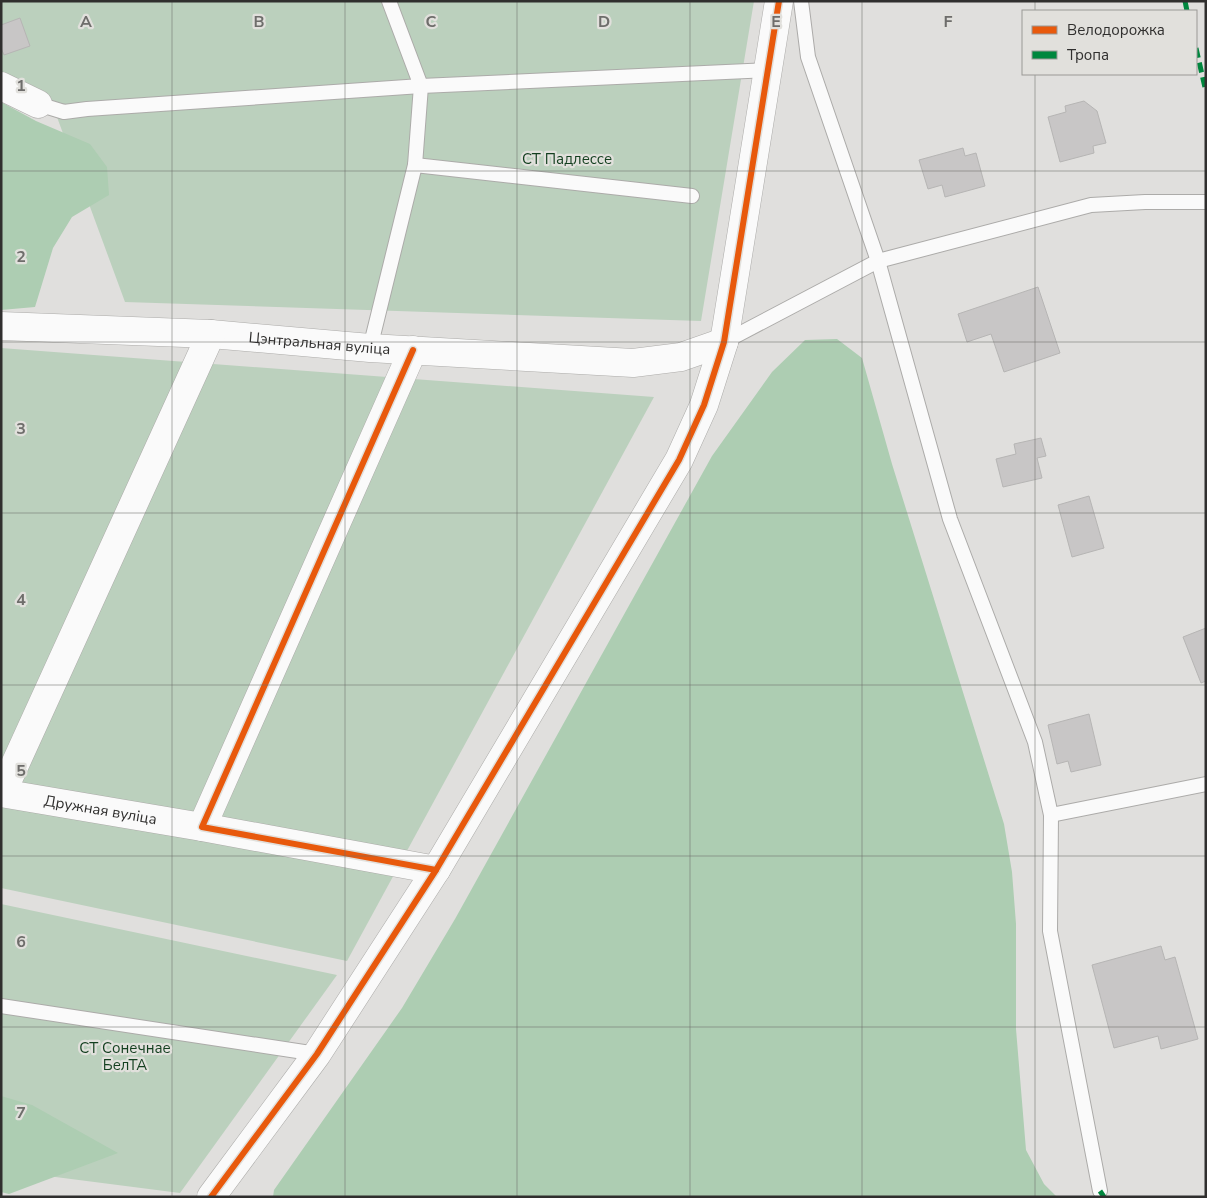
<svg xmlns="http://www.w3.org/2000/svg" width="1207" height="1198" font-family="'Nunito Sans',sans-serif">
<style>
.green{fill:#bbd0bd}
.forest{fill:#adcdb2}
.building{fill:#c8c6c6;stroke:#b6b5b4}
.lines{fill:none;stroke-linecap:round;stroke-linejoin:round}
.service-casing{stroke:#acaba9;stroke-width:16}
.minor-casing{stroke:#acaba9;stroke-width:29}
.tertiary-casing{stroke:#acaba9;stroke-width:29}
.service{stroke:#fafafa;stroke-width:14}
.minor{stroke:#fafafa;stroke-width:28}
.tertiary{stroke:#fafafa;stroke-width:28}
.quiet{stroke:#00873e;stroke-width:5;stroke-dasharray:10 5;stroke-linecap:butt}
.cycleway-casing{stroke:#e1e0dc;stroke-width:9}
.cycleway{stroke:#e8590c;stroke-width:6}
.grid{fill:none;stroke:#6e6d6b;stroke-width:1;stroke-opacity:0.55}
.labels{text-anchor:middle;stroke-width:4.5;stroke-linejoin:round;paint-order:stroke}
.park-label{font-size:15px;fill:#133f1f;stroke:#e1e0dc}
.street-label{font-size:15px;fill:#302f2e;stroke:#e1e0dc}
.grid-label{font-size:16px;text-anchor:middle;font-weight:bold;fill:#6e6d6b;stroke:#e1e0dc;stroke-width:4.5;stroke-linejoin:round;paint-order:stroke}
</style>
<rect width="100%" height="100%" fill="#e0dfdd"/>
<!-- green -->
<g class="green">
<polygon points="1,1 754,1 701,321 125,302 50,98 1,75"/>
<polygon points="1,348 654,397 347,961 1,888"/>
<polygon points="1,904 337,975 180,1193 1,1170"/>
</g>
<!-- forest -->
<g class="forest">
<polygon points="1,102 36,121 90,144 107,167 109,195 72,217 53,248 35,307 1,310"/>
<polygon points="837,339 862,358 892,464 1004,824 1012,872 1016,924 1016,1029 1026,1150 1044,1184 1057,1197 273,1197 274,1190 402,1008 455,919 712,456 772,372 805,340"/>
<polygon points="1,1096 32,1105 118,1153 9,1194 1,1192"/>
</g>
<!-- building -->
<g class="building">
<polygon points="20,18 30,46 4,55 1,48 1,25"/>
<polygon points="1084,101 1097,111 1106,143 1093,146 1094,153 1060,162 1048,117 1066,112 1065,106"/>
<polygon points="963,148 965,156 976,153 985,186 945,197 942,185 928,189 919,160"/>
<polygon points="1038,287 1060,353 1004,372 991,334 967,342 958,314"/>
<polygon points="1041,438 1046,456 1037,458 1042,478 1003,487 996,459 1016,454 1014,444"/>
<polygon points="1089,496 1104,548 1072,557 1058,505"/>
<polygon points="1206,628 1206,681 1201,683 1183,637"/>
<polygon points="1089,714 1101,765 1071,772 1068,761 1057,764 1048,725"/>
<polygon points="1161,946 1165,960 1175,957 1198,1039 1161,1049 1158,1036 1114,1048 1092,965"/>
</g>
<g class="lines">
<!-- service casing -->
<g class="service-casing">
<g id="service">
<polyline points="801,1 808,57 878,261 950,519 1035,742 1051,815 1050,931 1100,1191"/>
<polyline points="38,104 64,112 87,109 421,86 389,1"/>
<polyline points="415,165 421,86 768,70"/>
<polyline points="724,342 878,261 1091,205 1145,202 1206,202"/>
<polyline points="370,348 415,165 692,196"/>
<polyline points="1051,815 1206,784"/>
<polyline points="1,1006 317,1054"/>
</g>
</g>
<!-- minor casing -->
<g class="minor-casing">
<g id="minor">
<polyline points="1,86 38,104"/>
<path id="s1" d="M1,326L211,334L370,348L633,363L681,357L724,342"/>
<polyline points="413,350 202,827 436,870"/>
<path id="s2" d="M1,793L202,827"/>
<polyline points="2,793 211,334"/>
</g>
</g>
<!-- tertiary casing -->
<g class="tertiary-casing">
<polyline id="tertiary" points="211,1197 317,1054 436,870 679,460 704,405 724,342 779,1"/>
</g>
<!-- service -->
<use href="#service" class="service"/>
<!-- minor -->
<use href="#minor" class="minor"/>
<!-- tertiary -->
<use href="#tertiary" class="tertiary"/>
<!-- quiet -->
<g class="quiet">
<polyline points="1185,1 1187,11"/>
<polyline points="1196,48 1206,92"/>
<polyline points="1100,1191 1104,1197"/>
</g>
<!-- cycleway casing -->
<g class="cycleway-casing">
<g id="cycleway">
<polyline points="413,350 202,827 436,870"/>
<polyline points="211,1197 317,1054 436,870 679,460 704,405 724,342 779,1"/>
</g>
</g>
<!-- cycleway -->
<use href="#cycleway" class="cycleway"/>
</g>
<!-- grid -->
<path class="grid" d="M172,1V1197M345,1V1197M517,1V1197M690,1V1197M862,1V1197M1035,1V11M1035,74V1197M1,171H1206M1,342H1206M1,513H1206M1,685H1206M1,856H1206M1,1027H1206"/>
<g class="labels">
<!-- park labels -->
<g class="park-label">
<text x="567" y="164">СТ Падлессе</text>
<text x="125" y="1053">СТ Сонечнае<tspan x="125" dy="17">БелТА</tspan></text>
</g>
<!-- street labels -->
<g class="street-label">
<text dy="5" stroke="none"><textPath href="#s1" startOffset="319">Цэнтральная вуліца</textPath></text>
<text dy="5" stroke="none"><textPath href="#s2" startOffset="101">Дружная вуліца</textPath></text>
</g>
</g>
<g class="grid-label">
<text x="86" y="27">A</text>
<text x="259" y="27">B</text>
<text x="431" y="27">C</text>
<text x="604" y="27">D</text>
<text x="776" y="27">E</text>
<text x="948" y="27">F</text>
<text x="21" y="91">1</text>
<text x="21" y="262">2</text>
<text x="21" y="434">3</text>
<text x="21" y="605">4</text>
<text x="21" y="776">5</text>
<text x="21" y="947">6</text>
<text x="21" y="1118">7</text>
</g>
<!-- border -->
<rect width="1207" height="1198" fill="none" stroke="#302f2e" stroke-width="5"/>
<!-- legend -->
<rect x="1022" y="10" width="175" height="65" fill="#e1e0dc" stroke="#9a9996"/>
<rect x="1032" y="26" width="25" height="8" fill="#e8590c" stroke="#9a9996"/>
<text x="1067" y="35" font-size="15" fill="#302f2e">Велодорожка</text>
<rect x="1032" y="51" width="25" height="8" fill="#00873e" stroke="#9a9996"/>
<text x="1067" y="60" font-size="15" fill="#302f2e">Тропа</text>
</svg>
